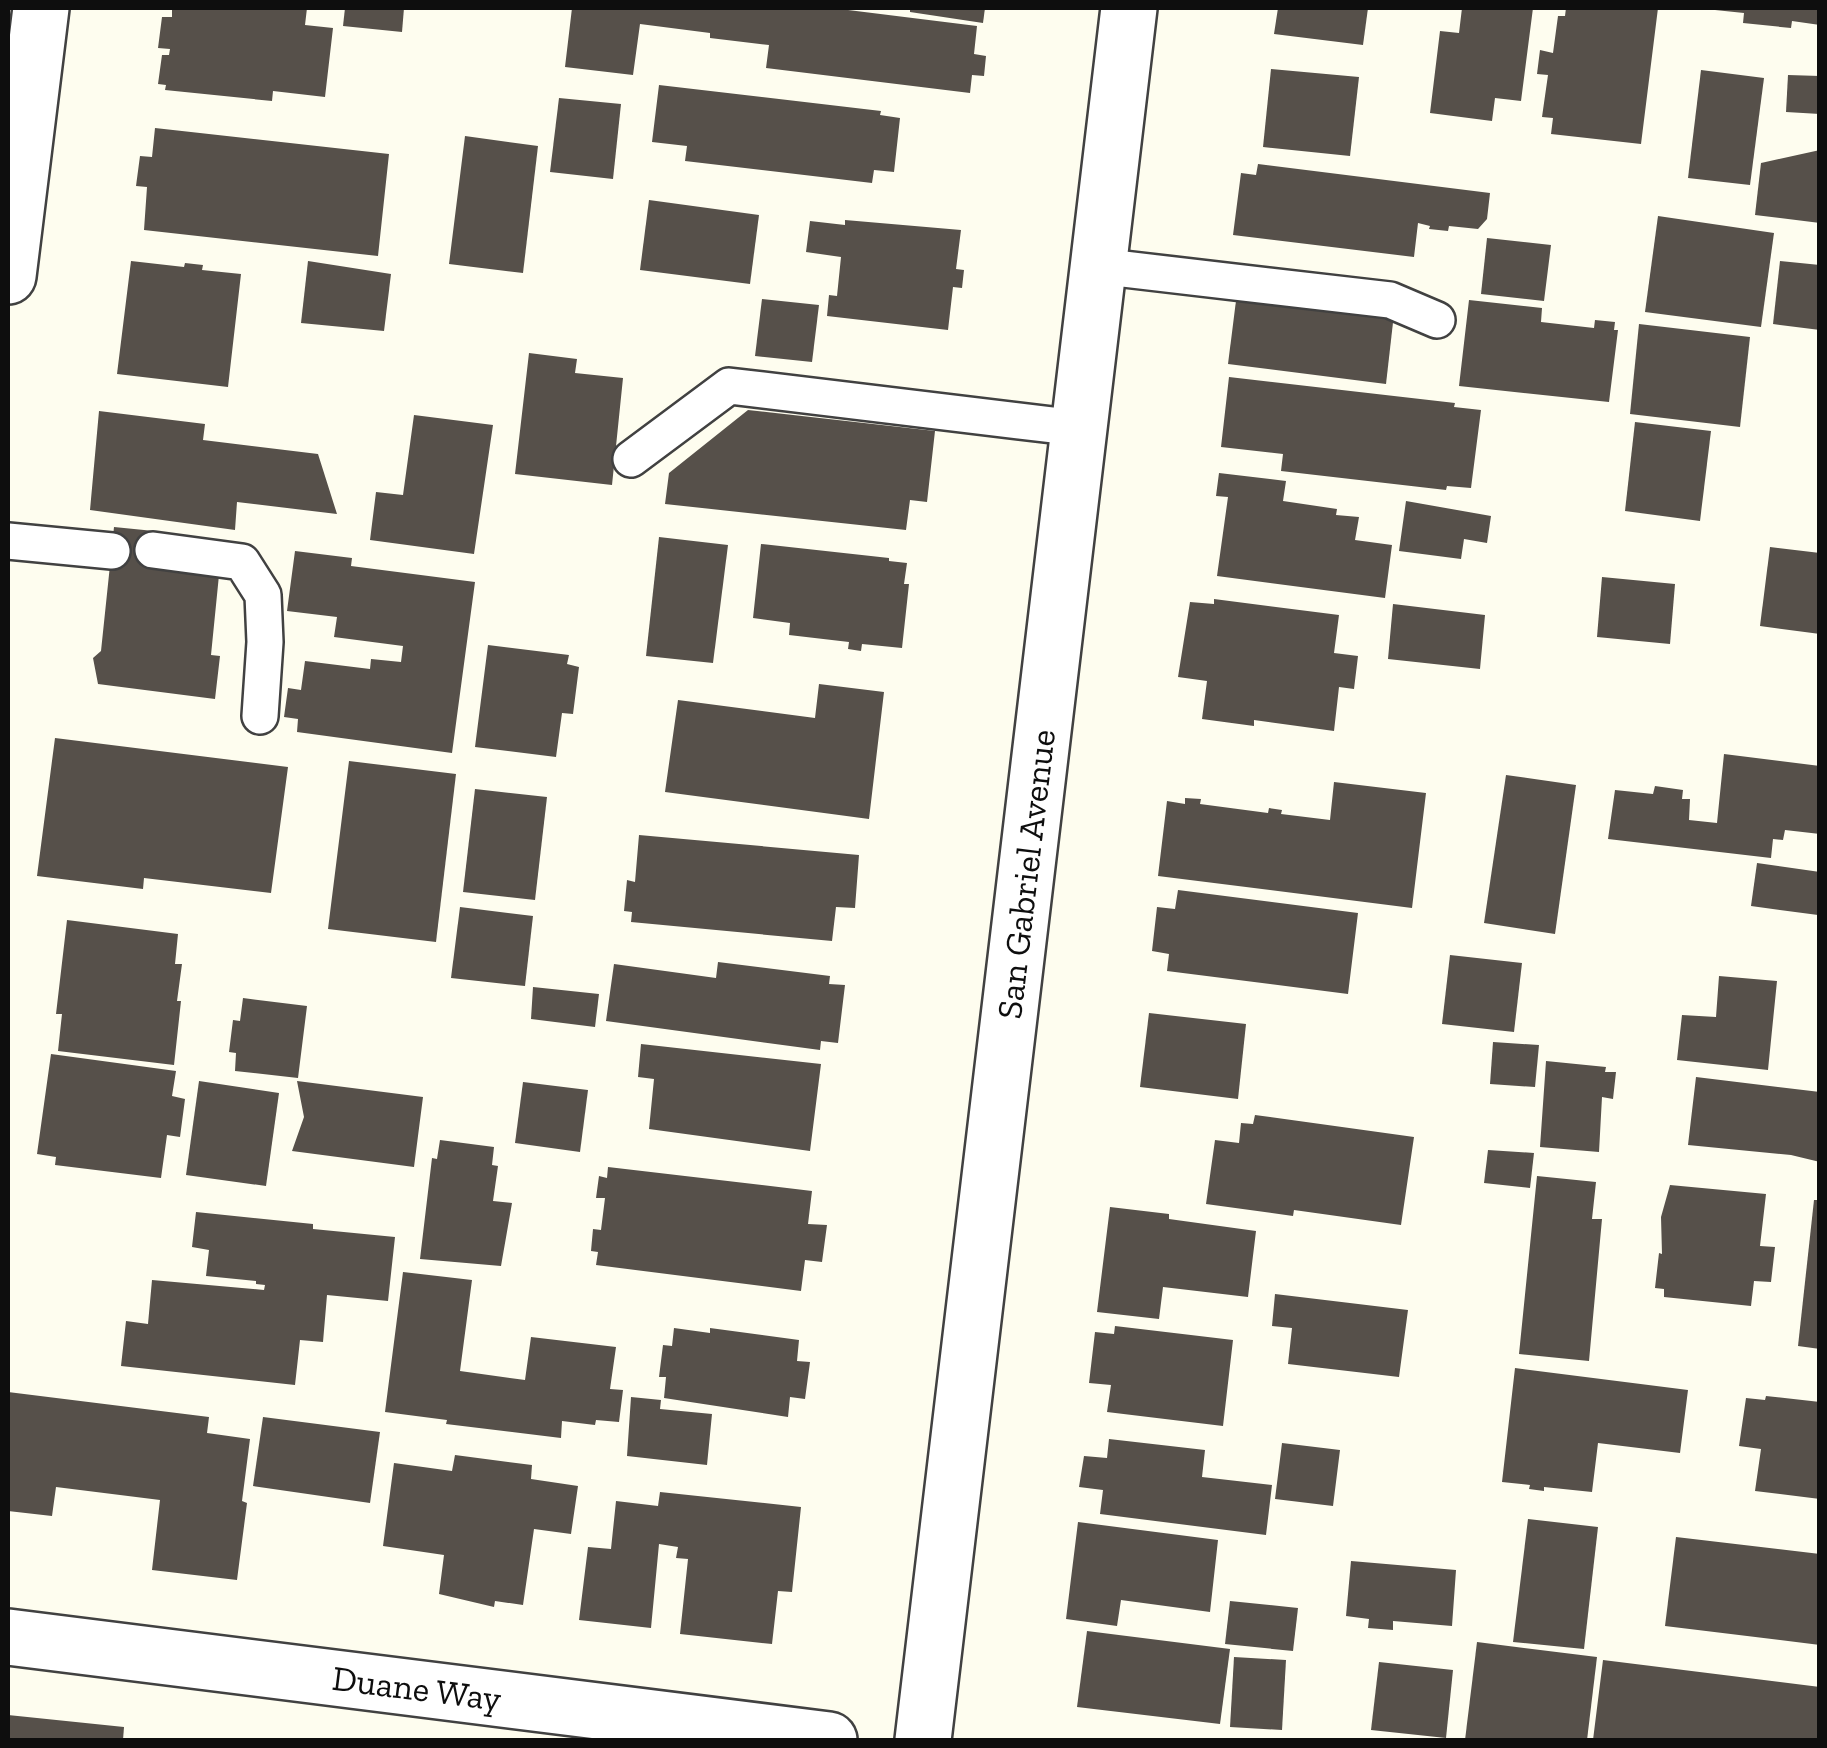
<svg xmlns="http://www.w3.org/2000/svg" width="1827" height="1748" font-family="'Zilla Slab',serif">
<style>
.building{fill:#56504a}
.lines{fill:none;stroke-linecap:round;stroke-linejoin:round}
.lane-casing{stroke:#414141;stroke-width:40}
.street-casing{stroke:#414141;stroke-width:60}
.lane{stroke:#fff;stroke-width:35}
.street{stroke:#fff;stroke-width:55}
.labels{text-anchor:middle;stroke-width:10;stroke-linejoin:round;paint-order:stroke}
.street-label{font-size:35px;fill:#0e0e0e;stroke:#fff}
</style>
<rect width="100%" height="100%" fill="#fefdef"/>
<!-- building -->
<g class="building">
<polygon points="172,8 307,8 305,25 333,28 325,97 273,91 272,101 165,90 166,85 158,84 162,55 169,55 170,49 158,48 162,17 172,17"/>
<polygon points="345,8 404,8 402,32 343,26"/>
<polygon points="572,8 832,8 977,26 974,54 986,56 984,76 972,75 970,93 766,68 769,45 710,38 710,33 640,24 633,75 565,67"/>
<polygon points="910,8 985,8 983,23 910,12"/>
<polygon points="1278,8 1368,8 1363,45 1274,34"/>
<polygon points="1462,8 1533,8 1521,101 1495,98 1492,121 1430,113 1440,31 1459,33"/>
<polygon points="1566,8 1658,8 1641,144 1551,134 1553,118 1542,117 1548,75 1537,74 1540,50 1553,53 1558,16 1565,16"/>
<polygon points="1715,8 1820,8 1820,25 1792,21 1791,28 1743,23 1744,13 1715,10"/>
<polygon points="1271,69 1359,77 1350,156 1263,147"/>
<polygon points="1701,70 1764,78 1750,185 1688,178"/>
<polygon points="1788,75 1820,76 1820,114 1786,112"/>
<polygon points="659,85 881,111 880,115 900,118 894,172 874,170 872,183 685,161 687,146 652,142"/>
<polygon points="559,98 621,104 613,179 550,172"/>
<polygon points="155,128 389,154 378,256 144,230 147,187 136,186 140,156 152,157"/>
<polygon points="465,136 538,146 523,273 449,264"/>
<polygon points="1820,150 1820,223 1755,215 1761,163"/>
<polygon points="1258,164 1490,193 1487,219 1478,229 1449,226 1448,231 1429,229 1430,226 1418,223 1414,257 1233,235 1241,173 1256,175"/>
<polygon points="649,200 759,215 750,284 640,270"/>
<polygon points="1658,216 1774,233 1761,327 1645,312"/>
<polygon points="845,220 961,230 956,269 964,270 962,288 953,287 948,330 827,316 829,295 837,296 841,257 806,252 810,221 845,225"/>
<polygon points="1487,238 1551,245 1544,301 1481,294"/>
<polygon points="131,261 184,267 185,263 203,265 202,270 241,274 228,387 117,374"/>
<polygon points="308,261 391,274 384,331 301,323"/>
<polygon points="1780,261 1820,265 1820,330 1773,324"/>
<polygon points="1238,285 1395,305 1386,384 1228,364"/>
<polygon points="762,299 819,305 812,362 755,356"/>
<polygon points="1469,300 1542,308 1541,322 1594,328 1595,320 1615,322 1614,330 1618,330 1609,402 1459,386"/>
<polygon points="1639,324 1750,337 1740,427 1630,414"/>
<polygon points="529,353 577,359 575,373 623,378 612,485 515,474"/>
<polygon points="1229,377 1455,403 1454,407 1481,410 1471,488 1447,486 1446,490 1281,471 1283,454 1221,447"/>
<polygon points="748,410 935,431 927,502 910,500 906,530 665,504 669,473"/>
<polygon points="99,411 205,424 203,440 318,454 337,514 237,502 235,530 90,510"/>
<polygon points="414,415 493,425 474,554 370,540 376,492 403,495"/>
<polygon points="1635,422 1711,431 1700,521 1625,511"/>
<polygon points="1219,473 1286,481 1283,501 1337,509 1336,515 1359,517 1355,540 1392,545 1385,598 1217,576 1228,497 1216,496"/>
<polygon points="1406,501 1491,516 1487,543 1464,539 1461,559 1399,551"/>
<polygon points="114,527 154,531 152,558 220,565 211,655 220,656 215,699 98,684 93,658 101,651"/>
<polygon points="659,537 728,545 713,663 646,656"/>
<polygon points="761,544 889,558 889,561 907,563 904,584 909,584 902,648 862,644 861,651 848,649 849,642 789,635 790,623 753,618"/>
<polygon points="1770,547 1820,553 1820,634 1760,626"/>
<polygon points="295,551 352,558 351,566 475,582 452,753 297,732 298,719 284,717 288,688 301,690 305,661 370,669 371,659 401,662 403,646 334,637 337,617 287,611"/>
<polygon points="1602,577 1675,584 1670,644 1597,637"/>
<polygon points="1214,599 1339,615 1334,653 1358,656 1354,689 1339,687 1334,731 1254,720 1254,726 1202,719 1207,681 1178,677 1190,602 1214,604"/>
<polygon points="1393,604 1485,615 1480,669 1388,659"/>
<polygon points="488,645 569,655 567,664 579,667 573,714 562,713 556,757 475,747"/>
<polygon points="819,684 884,692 869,819 665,792 678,700 815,718"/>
<polygon points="55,738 288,767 271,893 144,878 143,889 37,876"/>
<polygon points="1724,754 1820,766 1820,834 1785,830 1783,840 1773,839 1771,858 1608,839 1615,790 1653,794 1655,786 1683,790 1682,799 1690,799 1689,820 1717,823"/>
<polygon points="349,761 456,774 436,942 328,929"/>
<polygon points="1506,775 1576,785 1555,934 1484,923"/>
<polygon points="1334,782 1426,793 1412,908 1158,876 1167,801 1185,804 1185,798 1201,799 1200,804 1268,813 1269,808 1282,810 1281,814 1330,820"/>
<polygon points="475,789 547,797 535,900 463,892"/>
<polygon points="639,835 859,855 855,908 836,907 832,941 631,922 632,912 624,911 627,880 635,882"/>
<polygon points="1757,863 1820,872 1818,915 1751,906"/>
<polygon points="1178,890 1358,913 1348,994 1167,971 1169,954 1152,951 1157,907 1175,909"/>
<polygon points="460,907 533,916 525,986 451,978"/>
<polygon points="67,920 178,934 175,964 182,964 177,1001 181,1001 174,1065 58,1051 62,1014 56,1014"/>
<polygon points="1450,955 1522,963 1514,1032 1442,1024"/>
<polygon points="718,962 830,976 829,984 845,985 838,1043 821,1041 820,1050 606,1021 614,964 716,978"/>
<polygon points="1719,976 1777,981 1768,1070 1677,1060 1682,1015 1716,1017"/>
<polygon points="533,987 599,994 595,1027 531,1019"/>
<polygon points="243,998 307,1006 298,1078 235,1071 236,1053 229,1052 233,1020 240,1021"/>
<polygon points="1149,1013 1246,1024 1238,1099 1140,1087"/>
<polygon points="1493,1042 1539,1045 1535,1087 1490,1084"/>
<polygon points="641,1044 821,1064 810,1151 649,1129 654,1079 638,1077"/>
<polygon points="51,1054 176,1071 172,1096 185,1099 180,1137 167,1135 161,1178 55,1165 56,1157 37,1154"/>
<polygon points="1546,1061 1606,1067 1605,1072 1616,1072 1613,1099 1602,1097 1599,1152 1540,1147"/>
<polygon points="1696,1077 1820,1092 1820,1162 1791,1155 1688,1145"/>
<polygon points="199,1081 279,1093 266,1186 186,1175"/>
<polygon points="297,1081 423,1097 414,1167 292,1151 304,1117"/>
<polygon points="523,1082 588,1090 580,1152 515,1143"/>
<polygon points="1255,1115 1414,1137 1401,1225 1294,1210 1293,1216 1206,1204 1215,1140 1239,1143 1241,1123 1253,1124"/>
<polygon points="440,1140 494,1147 492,1165 498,1166 493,1201 512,1203 501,1266 420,1259 432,1158 437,1159"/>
<polygon points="1488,1150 1534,1153 1530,1188 1484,1183"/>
<polygon points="608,1167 812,1191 808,1224 827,1225 822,1262 805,1260 801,1291 596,1265 598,1252 591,1251 593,1229 601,1230 605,1198 596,1198 599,1176 607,1178"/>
<polygon points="1537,1176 1596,1182 1592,1219 1602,1219 1589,1361 1519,1354"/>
<polygon points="1670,1185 1766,1194 1760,1246 1775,1247 1771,1282 1754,1281 1751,1306 1664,1297 1664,1289 1655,1288 1659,1253 1662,1254 1661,1217"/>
<polygon points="1814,1200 1820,1200 1820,1349 1798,1346"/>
<polygon points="1110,1207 1169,1214 1169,1219 1256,1231 1248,1297 1163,1287 1159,1319 1097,1312"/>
<polygon points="196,1212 313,1224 313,1229 395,1237 388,1301 327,1295 323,1342 300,1340 295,1385 121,1366 126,1321 148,1324 152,1280 264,1290 265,1285 256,1284 256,1281 206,1276 209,1250 192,1247"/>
<polygon points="403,1272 472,1280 460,1371 525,1380 531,1337 616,1347 610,1389 623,1390 619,1422 596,1420 595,1425 562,1421 561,1438 446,1424 447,1420 385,1412"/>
<polygon points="1275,1294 1408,1310 1399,1377 1288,1364 1292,1328 1272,1326"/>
<polygon points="1115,1326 1233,1340 1223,1426 1107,1412 1111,1385 1089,1383 1095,1332 1114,1334"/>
<polygon points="674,1328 710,1333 710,1328 799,1340 797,1361 810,1362 805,1399 790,1397 788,1417 664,1398 666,1377 659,1377 663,1345 672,1346"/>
<polygon points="1515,1368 1688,1390 1680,1453 1598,1443 1592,1492 1544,1487 1544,1491 1529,1489 1530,1485 1502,1482"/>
<polygon points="8,1392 209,1417 207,1433 250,1439 242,1501 247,1503 237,1580 152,1570 160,1500 56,1487 52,1516 8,1511"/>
<polygon points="1766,1396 1820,1402 1820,1499 1755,1491 1761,1449 1739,1446 1746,1398 1765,1400"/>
<polygon points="631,1397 661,1400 660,1409 712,1414 707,1465 627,1456"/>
<polygon points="263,1417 380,1432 370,1503 253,1486"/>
<polygon points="1109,1439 1205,1450 1202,1477 1272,1485 1266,1535 1100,1514 1103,1490 1079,1487 1084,1456 1107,1458"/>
<polygon points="1282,1443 1340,1450 1333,1506 1275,1499"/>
<polygon points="455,1455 532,1465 531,1479 578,1486 571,1534 534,1529 523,1605 495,1601 494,1607 439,1594 444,1555 383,1546 394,1463 452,1471"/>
<polygon points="660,1492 801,1507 792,1592 778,1591 772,1644 680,1634 688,1559 676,1558 678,1547 659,1544 651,1628 579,1620 588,1547 611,1549 616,1501 658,1506"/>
<polygon points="1528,1519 1598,1527 1584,1649 1513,1642"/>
<polygon points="1078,1522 1218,1540 1210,1612 1121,1600 1117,1626 1066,1619"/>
<polygon points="1676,1537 1820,1554 1820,1645 1665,1626"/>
<polygon points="1351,1561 1456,1570 1452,1626 1393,1621 1393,1630 1368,1628 1369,1619 1346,1616"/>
<polygon points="1230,1601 1298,1608 1293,1651 1225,1644"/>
<polygon points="1087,1631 1230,1649 1220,1724 1077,1707"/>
<polygon points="1477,1642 1597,1657 1587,1740 1465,1740"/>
<polygon points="1234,1657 1286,1660 1282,1730 1230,1727"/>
<polygon points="1603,1660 1820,1687 1820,1740 1593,1740"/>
<polygon points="1379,1662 1453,1670 1446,1738 1371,1730"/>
<polygon points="8,1715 124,1727 123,1740 8,1740"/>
</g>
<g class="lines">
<!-- lane casing -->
<g class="lane-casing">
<g id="lane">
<polyline points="1098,266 1390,300 1437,320"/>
<polyline points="631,459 729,386 1078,428"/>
<polyline points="8,541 112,551"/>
<polyline points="153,550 242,562 263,595 265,642 260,716"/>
</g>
</g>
<!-- street casing -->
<g class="street-casing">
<g id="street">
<polyline points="8,276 41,8"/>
<path id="s1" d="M8,1637L829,1740"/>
<path id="s2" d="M923,1740L1129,8"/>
</g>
</g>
<!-- lane -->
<use href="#lane" class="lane"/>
<!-- street -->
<use href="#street" class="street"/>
</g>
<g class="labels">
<!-- street labels -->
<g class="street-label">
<text dy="12" stroke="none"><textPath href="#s2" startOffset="872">San Gabriel Avenue</textPath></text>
<text dy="12" stroke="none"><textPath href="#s1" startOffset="412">Duane Way</textPath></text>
</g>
</g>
<!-- border -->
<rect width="1827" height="1748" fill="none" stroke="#0e0e0e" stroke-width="20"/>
</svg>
